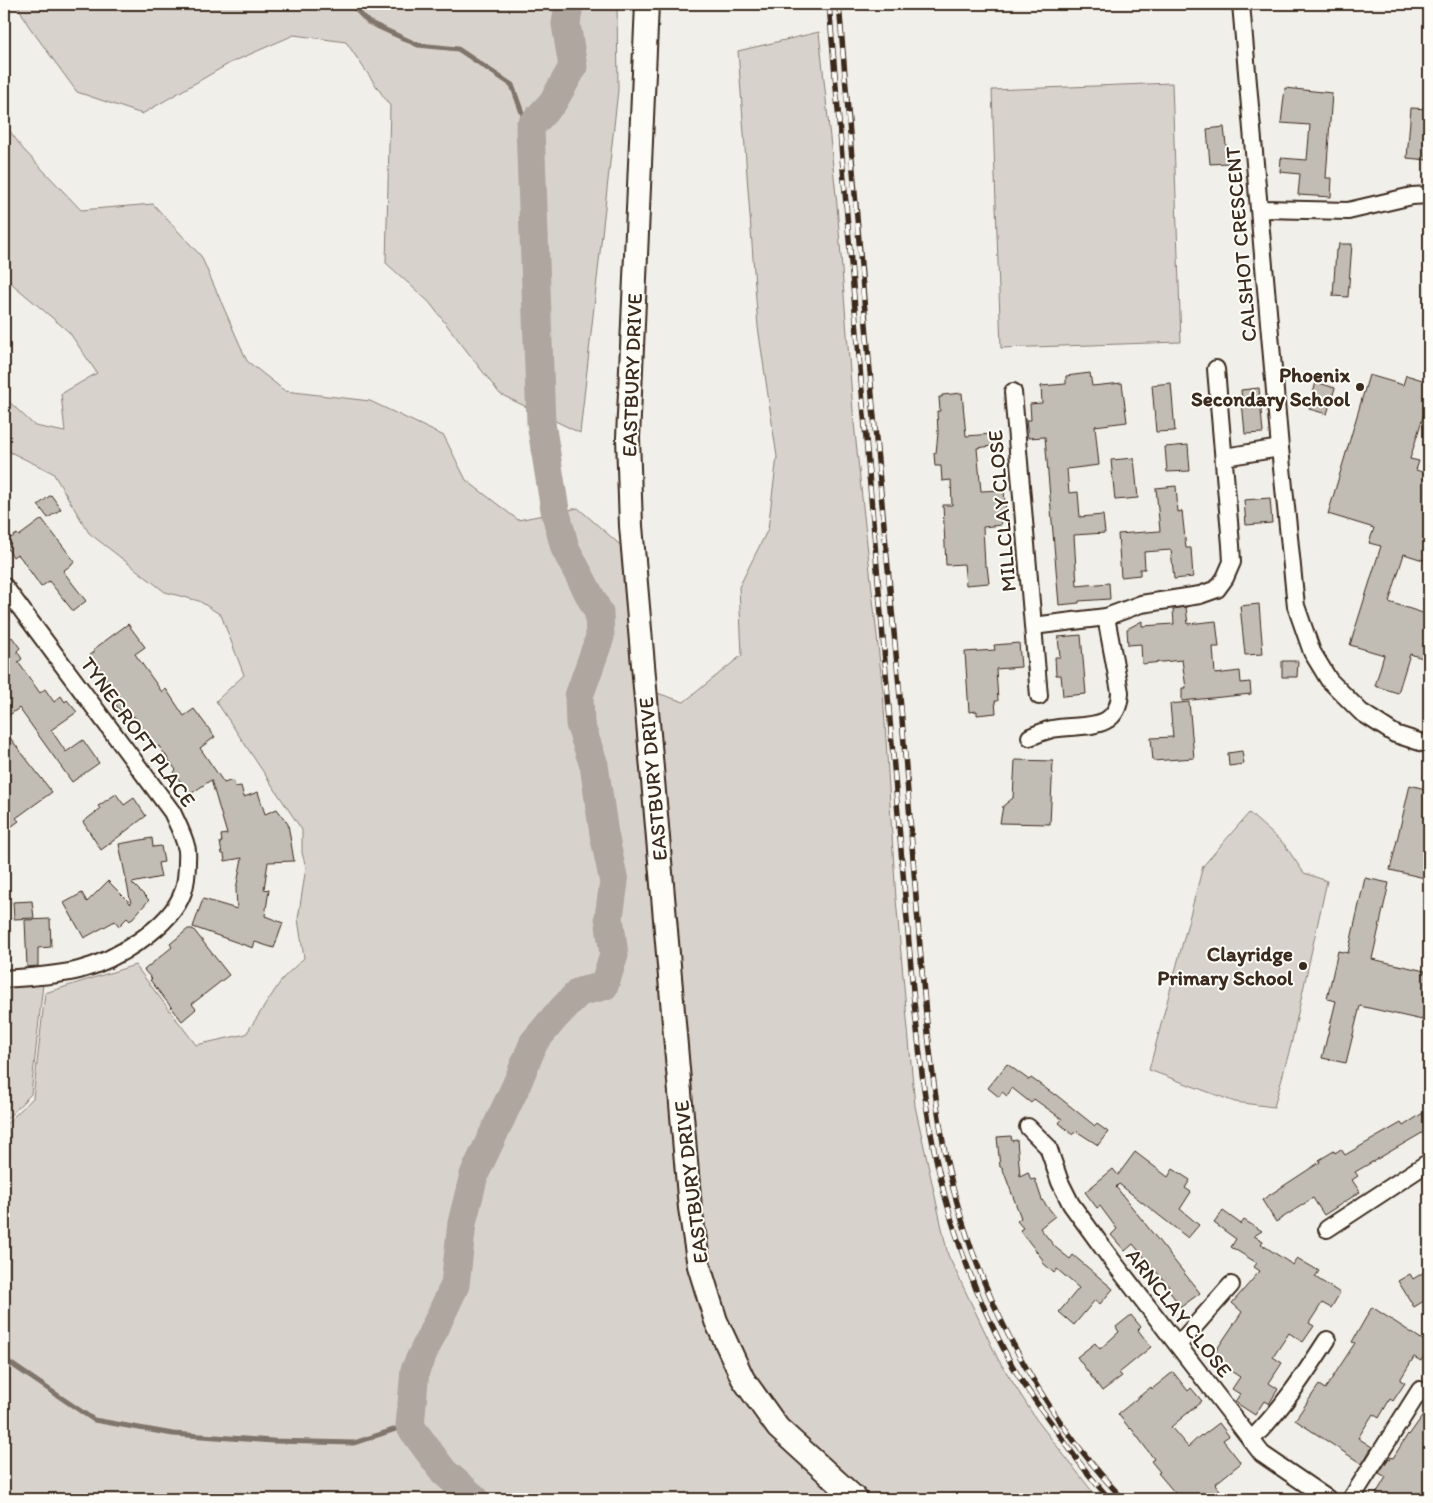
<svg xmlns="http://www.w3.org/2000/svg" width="1433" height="1503" font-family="Itim,sans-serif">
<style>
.green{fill:#d7d2cc;stroke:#897e75}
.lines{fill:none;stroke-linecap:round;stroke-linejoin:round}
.stream{stroke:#80746b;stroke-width:5}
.river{stroke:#aea69f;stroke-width:29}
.building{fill:#c1bcb4;stroke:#3b2a1e}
.street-casing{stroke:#3b2a1e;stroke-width:20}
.secondary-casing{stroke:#3b2a1e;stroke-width:26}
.street{stroke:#fdfcf7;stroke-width:16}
.secondary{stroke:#fdfcf7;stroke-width:22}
.rail-casing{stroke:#3b2a1e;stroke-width:5.5}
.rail{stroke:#fdfcf7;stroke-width:4;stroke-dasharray:11;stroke-linecap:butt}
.poi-dot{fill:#3b2a1e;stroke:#fdfcf7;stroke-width:2}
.labels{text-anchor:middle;stroke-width:4;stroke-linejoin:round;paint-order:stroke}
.street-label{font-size:21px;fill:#3b2a1e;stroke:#fdfcf7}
.poi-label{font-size:21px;font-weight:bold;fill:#3b2a1e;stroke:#fdfcf7;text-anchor:end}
</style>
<rect width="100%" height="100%" fill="#f1efea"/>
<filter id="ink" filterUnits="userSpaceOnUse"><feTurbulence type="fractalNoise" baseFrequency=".02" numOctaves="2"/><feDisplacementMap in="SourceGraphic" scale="10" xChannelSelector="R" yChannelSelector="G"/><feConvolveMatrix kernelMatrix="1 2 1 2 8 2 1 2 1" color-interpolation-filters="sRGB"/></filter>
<g filter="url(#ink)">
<!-- green -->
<g class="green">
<polygon points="17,4 617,4 618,90 580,433 500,394 429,302 386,263 390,106 346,42 294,35 230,63 142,114 77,92 28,25"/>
<polygon points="819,32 837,205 854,423 883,692 896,899 915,1106 948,1255 998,1359 1036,1419 1098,1499 4,1499 4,1126 33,1098 45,993 135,965 196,1045 246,1034 283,978 304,958 298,919 306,867 302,853 302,830 216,701 244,675 221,615 199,601 165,592 89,533 53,473 4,449 4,397 35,426 65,432 61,394 97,373 69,332 4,277 4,123 23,149 81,210 153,204 201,256 247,361 285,391 370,401 444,436 466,480 518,520 578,508 626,550 636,686 684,702 742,655 739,587 768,529 777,457 758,327 738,51"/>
<polygon points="1172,83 1181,342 1001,348 992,90"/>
<polygon points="1249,813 1284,844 1304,873 1327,881 1291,1045 1274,1107 1235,1102 1149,1070 1203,866"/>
<polygon points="43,984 31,1094 4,1122 4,987"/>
</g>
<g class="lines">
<!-- stream -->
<g class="stream">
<polyline points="351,4 368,22 418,45 458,49 512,85 525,121 530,127"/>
<polyline points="4,1359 94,1420 173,1434 273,1441 354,1443 402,1427 410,1426"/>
</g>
<!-- river -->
<polyline class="river" points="475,1499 444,1472 410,1426 415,1370 455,1285 462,1223 474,1175 516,1086 534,1042 555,1017 579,992 604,986 614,955 609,917 614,882 604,834 594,765 580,724 579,696 600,637 599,613 565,548 555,510 541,423 530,127 553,102 573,67 566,24 569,4"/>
</g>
<!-- building -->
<g class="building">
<polygon points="1285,88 1332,93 1326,178 1332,178 1331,197 1298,195 1300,174 1280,172 1281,158 1307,160 1310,125 1281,123"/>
<polygon points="1411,108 1429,109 1427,160 1407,158"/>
<polygon points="1224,127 1228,163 1210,164 1207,129"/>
<polygon points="1339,244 1352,244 1348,297 1333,296 1336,250 1338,250"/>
<polygon points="1090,373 1092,386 1122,383 1127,422 1095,426 1099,465 1067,469 1069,493 1078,492 1080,517 1103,515 1105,533 1074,535 1077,586 1109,583 1110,599 1079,601 1079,603 1059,605 1045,437 1028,438 1026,420 1031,420 1030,404 1042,403 1041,386 1066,384 1066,376"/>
<polygon points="1369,375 1403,385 1406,375 1429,382 1429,397 1410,459 1419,461 1416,470 1429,474 1429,562 1404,554 1389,602 1429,615 1429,660 1410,654 1398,693 1375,686 1384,655 1350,645 1381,546 1369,543 1374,528 1328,514"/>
<polygon points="1316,382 1335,388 1327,414 1309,409"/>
<polygon points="1171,383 1175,431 1156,432 1152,385"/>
<polygon points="1259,388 1263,433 1245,434 1241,390"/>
<polygon points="962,393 966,436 992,434 992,446 977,448 981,491 1004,490 1006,514 1000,515 1001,525 983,527 985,566 987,566 989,583 966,585 964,564 946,565 943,505 952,505 951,480 942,481 941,466 935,466 934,453 936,453 938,433 937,411 940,411 939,397 942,397 942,395"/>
<polygon points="1188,445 1190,471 1167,472 1165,447"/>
<polygon points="1134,458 1138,498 1115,500 1111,460"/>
<polygon points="1176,486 1178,512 1182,511 1186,548 1191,548 1193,577 1174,579 1171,550 1144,552 1145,569 1140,569 1140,575 1121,577 1118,534 1160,531 1156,488"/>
<polygon points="51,495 61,509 48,518 38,505"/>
<polygon points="1270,498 1272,523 1246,525 1244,500"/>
<polygon points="42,519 75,562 63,571 86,601 73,611 49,581 41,587 21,558 17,554 13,557 6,546 9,544 6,541 17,534 19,536"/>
<polygon points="1259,604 1263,654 1245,655 1240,606"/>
<polygon points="1186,607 1188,624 1216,621 1219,647 1213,647 1215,674 1240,671 1241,683 1250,682 1251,694 1182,701 1182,688 1186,688 1182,660 1142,664 1141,644 1128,645 1127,629 1142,621 1142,626 1174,624 1173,609"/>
<polygon points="128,624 145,647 135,654 162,692 166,689 184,716 194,709 215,737 200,748 224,783 233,780 235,787 241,786 244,797 258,792 265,814 277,809 288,824 294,861 268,862 264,889 269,890 265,916 283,923 274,948 255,942 253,948 193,927 203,899 237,909 236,889 242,858 225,861 224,854 222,854 220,842 222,842 221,835 227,834 211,780 189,795 174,772 176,770 159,746 156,748 134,716 128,721 124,716 114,702 120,698 89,656 94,652 94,649"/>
<polygon points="4,632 9,640 12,637 20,648 17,651 22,659 18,662 40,693 45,689 54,702 61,696 65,702 67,700 77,712 51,730 66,752 83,740 99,763 72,782 19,708 4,719"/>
<polygon points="1081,635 1086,694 1063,696 1061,675 1056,675 1055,657 1060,657 1058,637"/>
<polygon points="1019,643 1021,667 996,669 998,701 995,701 996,713 977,715 977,711 969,712 965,652 995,650 994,645"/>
<polygon points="1282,661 1298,661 1297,677 1282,677"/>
<polygon points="1189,702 1194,758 1153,761 1151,738 1173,737 1170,704"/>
<polygon points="4,730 52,792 16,818 19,821 4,832"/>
<polygon points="1242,751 1244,764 1229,766 1228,753"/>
<polygon points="1015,760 1053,761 1050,824 1000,823 1003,806 1013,798"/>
<polygon points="1410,785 1429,790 1429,879 1390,870"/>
<polygon points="116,794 124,805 134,798 146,816 101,850 83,822 100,809 98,806"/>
<polygon points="152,838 153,847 161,846 164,862 158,863 161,877 132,883 149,900 130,921 127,918 119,926 115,921 84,938 64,903 82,893 87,902 108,881 131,904 119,844"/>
<polygon points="1365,878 1389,883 1372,959 1429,972 1429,990 1422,1020 1360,1006 1346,1063 1322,1058 1336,1001 1327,999 1338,951 1348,953"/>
<polygon points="32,901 34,918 14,919 13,902"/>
<polygon points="50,919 51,947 38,948 38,966 27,967 25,920"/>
<polygon points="188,929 193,929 229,975 192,1004 196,1009 182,1021 150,980 152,979 144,970 172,947 170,944"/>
<polygon points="1007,1064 1029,1080 1031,1078 1055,1095 1055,1094 1095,1126 1097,1124 1108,1132 1098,1145 1076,1131 1073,1135 1059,1123 1062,1119 1034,1099 1031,1103 1012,1088 1007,1096 1002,1092 999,1097 988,1088"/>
<polygon points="1429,1109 1429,1129 1355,1172 1358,1176 1352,1180 1360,1192 1324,1215 1313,1198 1276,1222 1262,1200 1320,1162 1319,1160 1334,1151 1335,1153 1341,1149 1345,1155 1401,1123 1403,1126"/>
<polygon points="1011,1136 1012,1141 1017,1140 1020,1176 1028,1172 1031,1180 1035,1179 1042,1200 1055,1216 1040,1228 1055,1247 1070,1259 1073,1255 1113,1289 1100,1304 1095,1300 1074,1325 1059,1312 1079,1288 1057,1269 1054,1273 1042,1262 1043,1260 1020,1230 1023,1228 1017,1221 1021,1218 1002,1167 1000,1167 997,1137"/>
<polygon points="1135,1152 1168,1177 1173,1169 1190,1180 1185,1188 1191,1192 1180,1209 1199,1225 1188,1238 1119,1184 1116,1187 1200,1293 1181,1307 1169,1291 1171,1289 1133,1244 1125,1251 1111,1235 1117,1229 1100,1206 1097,1208 1085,1192 1113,1169 1118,1175"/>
<polygon points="1223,1211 1241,1224 1244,1220 1262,1231 1254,1236 1263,1241 1261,1244 1293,1265 1297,1258 1319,1271 1315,1277 1340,1293 1331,1308 1322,1303 1309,1323 1314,1326 1303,1342 1289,1333 1273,1357 1282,1363 1269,1383 1278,1389 1269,1404 1264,1401 1255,1415 1235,1402 1240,1394 1232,1389 1240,1377 1211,1358 1242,1312 1232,1303 1260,1271 1254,1267 1257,1263 1231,1247 1236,1239 1214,1223"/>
<polygon points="1429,1269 1429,1298 1414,1307 1398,1281 1410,1274 1413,1279"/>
<polygon points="1372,1307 1429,1344 1429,1347 1421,1361 1414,1357 1400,1380 1405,1383 1393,1401 1390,1399 1379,1418 1373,1414 1358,1438 1372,1447 1362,1464 1295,1420 1319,1385 1325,1389 1355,1343 1352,1342"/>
<polygon points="1131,1315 1141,1327 1138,1330 1151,1347 1119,1373 1122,1376 1102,1391 1077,1357 1095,1343 1100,1349 1119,1332 1116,1327"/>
<polygon points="1173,1372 1188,1391 1191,1388 1202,1401 1171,1427 1188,1447 1201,1435 1202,1436 1219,1423 1229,1436 1223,1440 1241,1463 1215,1484 1227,1499 1180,1499 1158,1473 1160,1472 1151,1461 1154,1459 1131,1428 1130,1429 1118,1414 1151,1387 1152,1389"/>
<polygon points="1429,1407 1429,1499 1384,1499 1376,1494 1386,1477 1379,1473 1389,1458 1390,1459 1391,1457 1393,1458 1408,1434 1409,1435"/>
</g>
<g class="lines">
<!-- street casing -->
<g class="street-casing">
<g id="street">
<polyline points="1241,4 1280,448 1296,606 1312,652 1329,680 1361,712 1395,734 1429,745"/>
<polyline points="1260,209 1348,211 1412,196 1429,195"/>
<polyline points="1013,392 1039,696"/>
<polyline points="1224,457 1280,448"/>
<path d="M4,586L172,812C177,823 183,834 186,846C188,851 187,857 187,862C187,871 186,883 183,892C171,927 114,961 79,970C55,976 29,977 4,979"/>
<polyline points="1033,626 1106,617 1141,604 1200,595 1217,589 1225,578 1232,562 1231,545 1216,369"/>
<path d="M1030,737C1037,734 1044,731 1052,729C1081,723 1119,734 1120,692L1106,617"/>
<polyline points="1028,1127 1048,1147 1060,1182 1071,1204 1111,1259 1262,1454 1328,1499"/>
<polyline points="1327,1229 1429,1162"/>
<polyline points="1178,1345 1231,1285"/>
<path d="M1251,1440C1282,1409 1303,1377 1327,1340"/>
<polyline points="1351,1499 1420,1390"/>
</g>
</g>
<!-- secondary casing -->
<g class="secondary-casing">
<polyline id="secondary" points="647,4 628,438 631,526 690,1208 699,1266 716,1321 743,1379 778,1428 856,1499"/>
</g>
<!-- street -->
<use href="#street" class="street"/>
<!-- secondary -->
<use href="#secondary" class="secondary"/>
<!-- rail casing -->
<g class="rail-casing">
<g id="rail">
<path d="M829,4L914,1002C920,1056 925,1110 937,1163C952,1233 978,1302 1012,1365C1024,1386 1038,1405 1052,1424C1070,1450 1088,1476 1110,1499"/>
<path d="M839,4C857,231 877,459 899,686C909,792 915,898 925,1004C930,1056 936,1107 946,1158C972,1283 1035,1406 1123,1499"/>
</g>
</g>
<!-- rail -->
<use href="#rail" class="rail"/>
</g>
</g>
<!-- markers -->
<g class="poi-dot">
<circle cx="1360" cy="387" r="5"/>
<circle cx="1303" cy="966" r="5"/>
</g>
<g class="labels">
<!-- street labels -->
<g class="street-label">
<text transform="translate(1241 244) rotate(-95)" y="7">CALSHOT CRESCENT</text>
<text transform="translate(632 375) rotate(-88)" y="7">EASTBURY DRIVE</text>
<text transform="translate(1002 511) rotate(-95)" y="7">MILLCLAY CLOSE</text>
<text transform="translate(138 732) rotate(54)" y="7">TYNECROFT PLACE</text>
<text transform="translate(653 779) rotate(-95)" y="7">EASTBURY DRIVE</text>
<text transform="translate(691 1182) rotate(-97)" y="7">EASTBURY DRIVE</text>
<text transform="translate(1179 1313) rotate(52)" y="7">ARNCLAY CLOSE</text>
</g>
<!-- poi labels -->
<g class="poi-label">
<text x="1350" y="382">Phoenix<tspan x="1350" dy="24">Secondary School</tspan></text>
<text x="1293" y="961">Clayridge<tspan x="1293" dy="24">Primary School</tspan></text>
</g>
</g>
<!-- margin -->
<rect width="1433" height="1503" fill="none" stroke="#fdfcf7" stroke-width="20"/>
<rect x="10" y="10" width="1413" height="1483" fill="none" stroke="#3b2a1e" stroke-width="2" filter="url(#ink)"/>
</svg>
